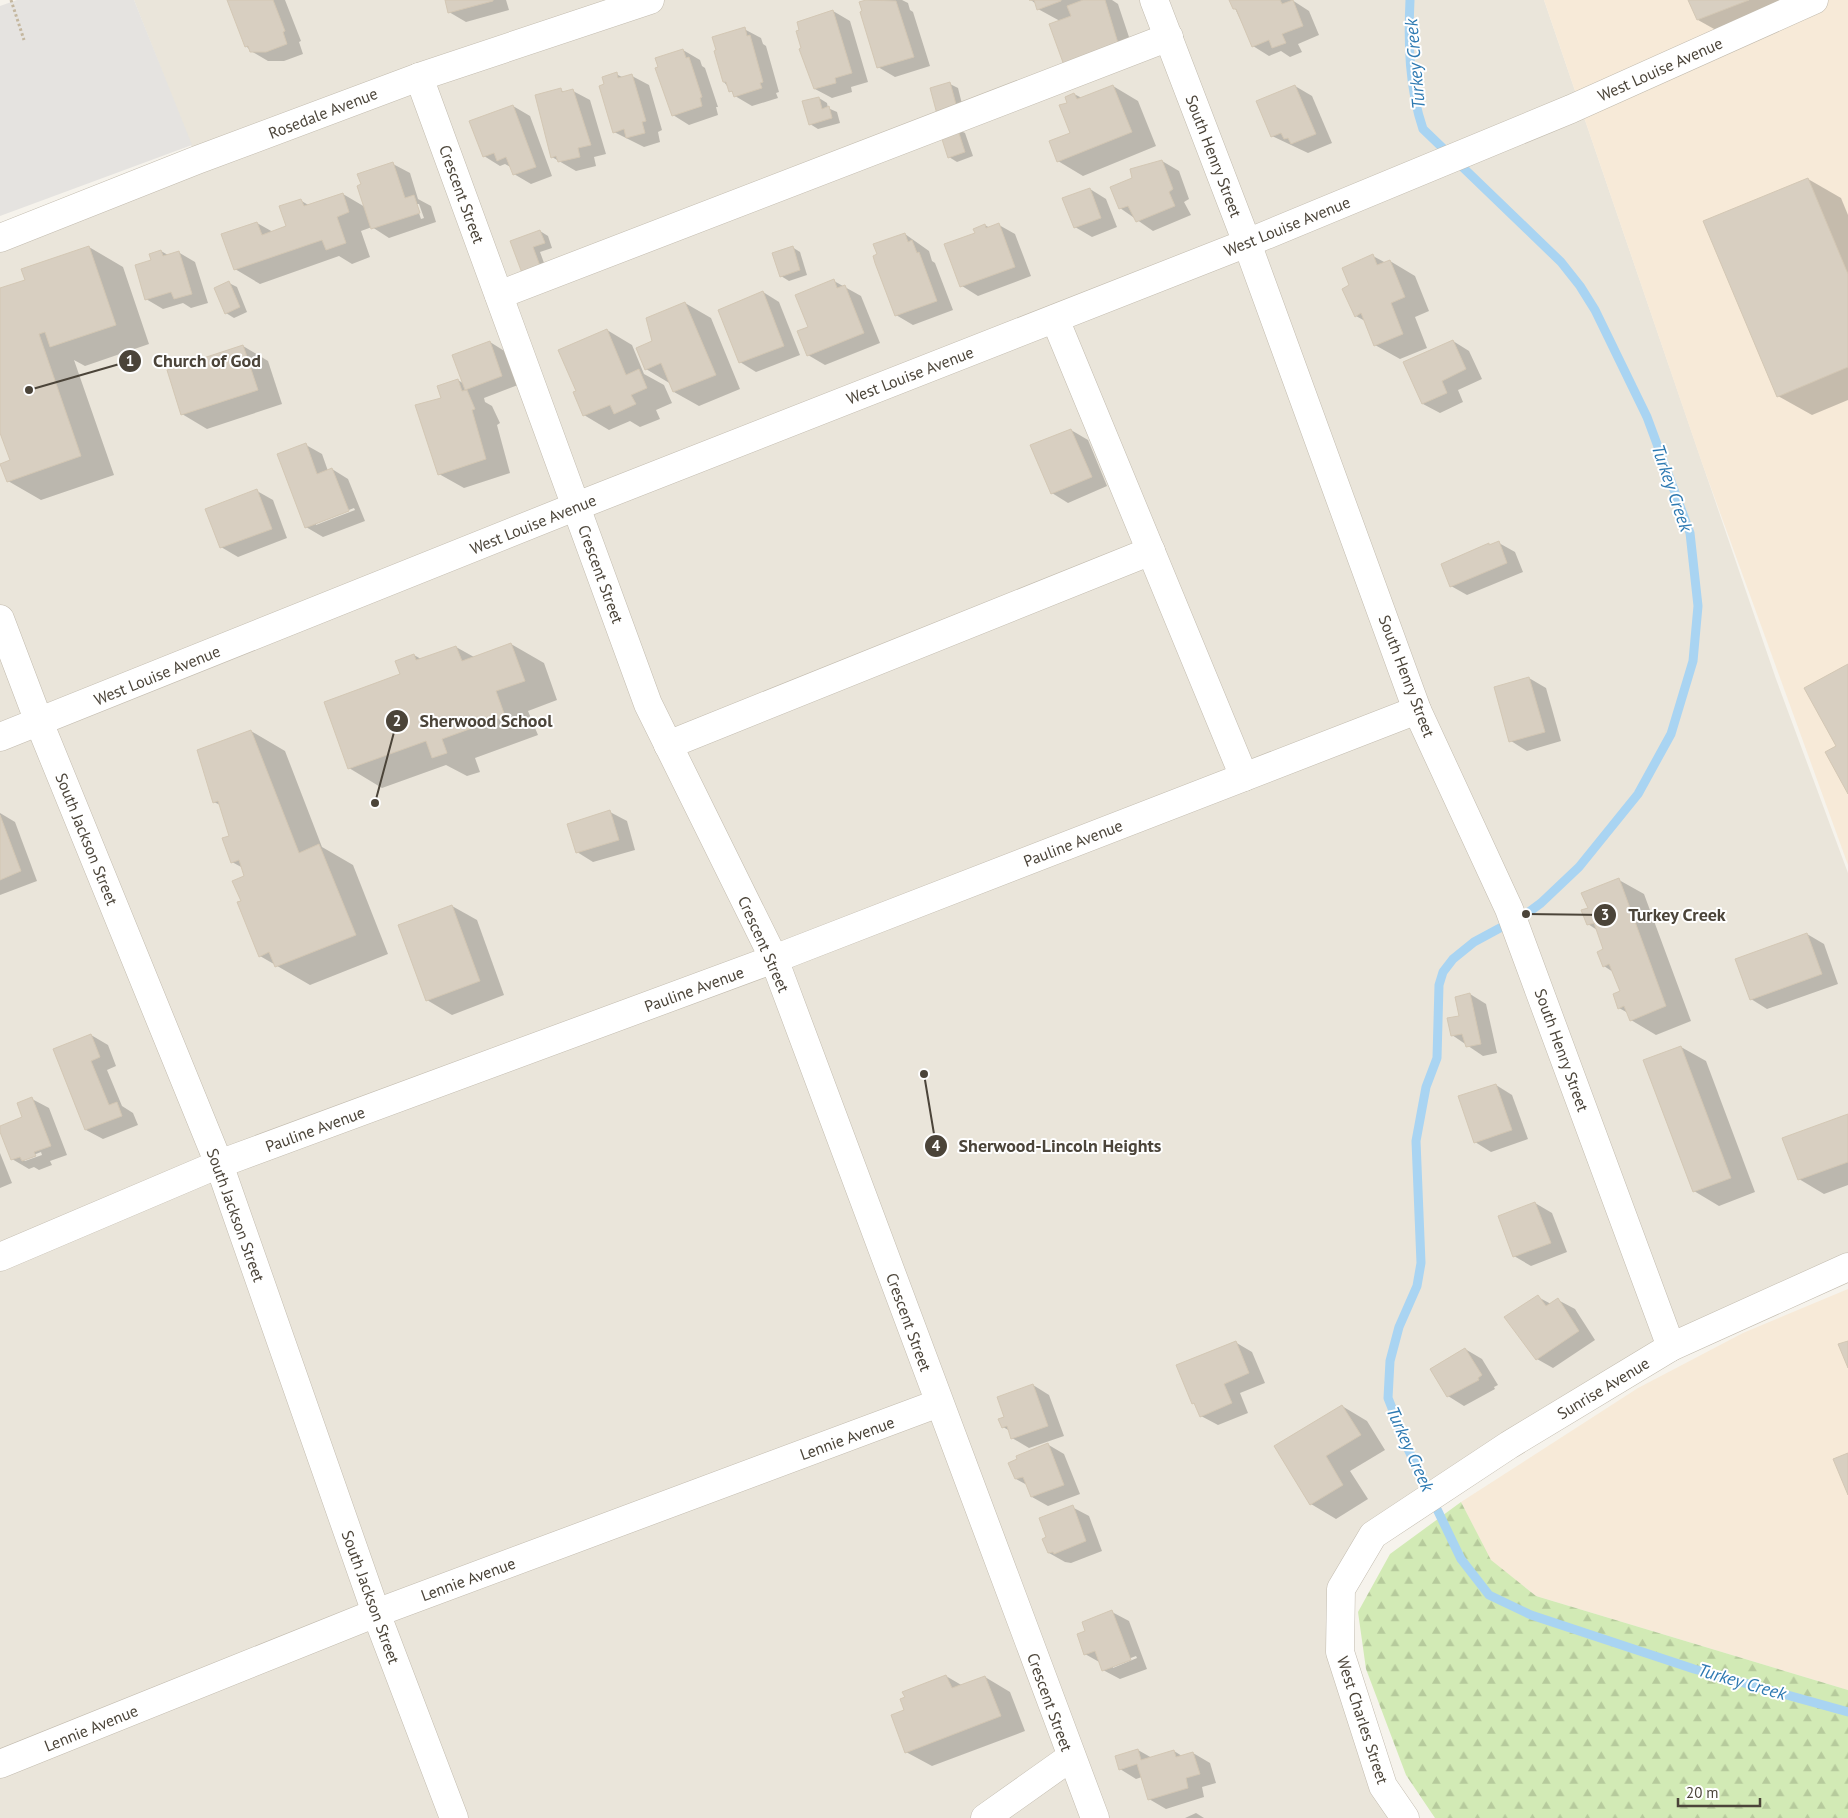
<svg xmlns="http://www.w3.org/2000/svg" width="1848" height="1818" font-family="'PT Sans',sans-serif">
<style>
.residential{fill:#eae5da}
.commercial{fill:#f7ead8}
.forest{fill:url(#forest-firs)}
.parking{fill:#e5e3e0}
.shadow{fill:#0003;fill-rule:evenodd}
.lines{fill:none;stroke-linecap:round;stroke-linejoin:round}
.stream{stroke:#a9d4f2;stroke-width:9}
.building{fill:#d8cfc1;stroke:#d3c7b4}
.minor-casing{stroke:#c2bbae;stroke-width:29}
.path{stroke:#c4b79f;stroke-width:3;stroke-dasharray:2.5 2.5;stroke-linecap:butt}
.minor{stroke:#fff;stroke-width:28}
.labels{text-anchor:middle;stroke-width:4;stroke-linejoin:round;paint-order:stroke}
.street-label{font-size:16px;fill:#4b4439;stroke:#fff}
.water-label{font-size:18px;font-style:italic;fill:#2e7ab2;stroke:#fff}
.leader{fill:none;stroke:#4b4439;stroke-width:2}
.callout-dot{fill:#4b4439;stroke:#fff;stroke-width:2}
.mark-label{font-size:15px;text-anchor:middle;font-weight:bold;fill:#fff}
.callout-label{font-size:18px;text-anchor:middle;font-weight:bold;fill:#4b4439;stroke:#fff;stroke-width:4;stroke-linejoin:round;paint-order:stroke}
</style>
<defs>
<pattern id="forest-firs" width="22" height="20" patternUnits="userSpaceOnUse" patternTransform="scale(1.25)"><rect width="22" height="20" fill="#d2eab5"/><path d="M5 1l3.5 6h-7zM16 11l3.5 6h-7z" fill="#b6ca9c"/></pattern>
</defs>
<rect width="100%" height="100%" fill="#f6f3ec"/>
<!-- residential -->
<polygon class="residential" points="134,0 1544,0 1776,679 1848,873 1848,1275 1671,1347 1373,1535 1341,1589 1340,1652 1405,1818 0,1818 0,238 197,160"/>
<!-- commercial -->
<g class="commercial">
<polygon points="1544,0 1848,0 1848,865 1702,463"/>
<polygon points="1848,1289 1848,1690 1536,1596 1490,1560 1461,1502 1638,1388 1743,1333"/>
</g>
<!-- forest -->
<polygon class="forest" points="1461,1502 1491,1560 1536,1596 1848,1690 1848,1818 1435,1818 1406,1775 1366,1669 1358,1612 1390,1554"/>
<!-- parking -->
<polygon class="parking" points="17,0 134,0 192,145 0,216 0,6"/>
<!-- shadow -->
<g class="shadow">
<polygon points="228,0 285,0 301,41 299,42 303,54 284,61 268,61 251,51 246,46"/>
<polygon points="446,0 506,0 509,10 466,22 449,12"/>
<polygon points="870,0 902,0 908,3 910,10 913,12 930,66 895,77 878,67 860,3"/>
<polygon points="1112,0 1118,4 1134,52 1060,21 1038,9 1036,4 1031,0"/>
<polygon points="1231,0 1292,0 1309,11 1319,35 1298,44 1302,52 1290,57 1281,51 1269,56 1253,46"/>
<polygon points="1689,0 1809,0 1732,39 1698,20"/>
<polygon points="833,11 850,21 868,82 851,87 852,92 832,98 815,89 809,70 806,68 797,31"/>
<polygon points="744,29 761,38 763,44 766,46 779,92 776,93 778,98 752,106 735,96 724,82"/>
<polygon points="683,50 700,60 702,66 705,68 718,107 716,107 718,115 689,125 673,115"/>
<polygon points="616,74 624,78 632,76 649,85 662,130 658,132 660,142 644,147 614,132 606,85"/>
<polygon points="950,84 958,88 964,112 946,118"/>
<polygon points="1113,86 1138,101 1156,146 1083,176 1058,161 1072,134 1069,103 1074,94 1082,98"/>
<polygon points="1295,86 1312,96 1332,143 1308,153 1272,136"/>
<polygon points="561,90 565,93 573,91 590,100 606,154 594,157 596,166 576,171 552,157"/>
<polygon points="819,98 827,103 828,108 837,112 840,123 818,129 810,124"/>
<polygon points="513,106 530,116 552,176 531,184 514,174 512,168 505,164 500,166 484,156"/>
<polygon points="957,129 965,133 973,156 957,162 949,157"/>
<polygon points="1162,161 1179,171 1189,199 1184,202 1191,215 1153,231 1120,208 1134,179"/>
<path d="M393,164L410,173L418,199L431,206L436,222L389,238L372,227L361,231L370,257L352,264L339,256L260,284L235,269L257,223L273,232L288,227L300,200L310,206L343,194L365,207ZM416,204H419L424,218L421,219Z"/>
<polygon points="1808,179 1841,198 1848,215 1848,400 1812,415 1778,396"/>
<polygon points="1090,189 1106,199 1117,227 1092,237 1075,227"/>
<polygon points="985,225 990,228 999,225 1015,234 1031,276 978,296 962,286 976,233"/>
<polygon points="540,231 548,236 552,248 540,252 547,271 531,277 512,242"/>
<polygon points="905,234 929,251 932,261 935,263 953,310 913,325 896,315"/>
<polygon points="89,247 123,267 149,344 85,366 74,360 114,475 41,500 8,481 11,461 0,429 0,290 26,281"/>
<polygon points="792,247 800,252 807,275 789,281 781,276"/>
<polygon points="161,251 168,255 178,252 195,262 208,303 191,308 183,303 163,309 146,299 153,261"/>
<polygon points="1373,256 1386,263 1390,261 1415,276 1429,311 1415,317 1427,348 1400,359 1375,345 1365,321 1356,316 1351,285"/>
<polygon points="834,281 861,296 880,343 825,365 808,355 810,327"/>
<polygon points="229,283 237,287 247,312 234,318 226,313"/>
<polygon points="763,292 779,302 800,355 756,372 740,362"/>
<polygon points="685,303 711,318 740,389 699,406 674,392 671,384 646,369 654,342"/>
<polygon points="607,330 632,345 644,374 664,385 672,403 656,410 660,419 640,427 630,421 609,430 584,415 577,391"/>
<polygon points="1453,341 1469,351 1482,379 1458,390 1463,402 1440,413 1423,404 1405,363"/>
<polygon points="490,342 506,352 518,385 484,398 485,402 492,406 500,423 497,425 510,473 464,488 439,474 442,399 458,380 464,384"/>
<polygon points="243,346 268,361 282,404 207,429 182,414"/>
<polygon points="1071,430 1088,440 1107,486 1068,503 1052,493"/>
<path d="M306,445L322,454L328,471L332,469L348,479L365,521L323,537L306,527ZM354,508L355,510L316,525V523Z"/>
<polygon points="257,491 273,500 287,538 238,557 221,547"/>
<polygon points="1499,543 1515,552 1523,572 1467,595 1451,586 1452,559"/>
<polygon points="511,644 544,663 557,700 528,711 538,735 475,758 480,772 467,776 446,765 382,788 349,768 414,655 421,659 456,647 474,657"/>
<polygon points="1529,678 1546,688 1561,741 1527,751 1511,741"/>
<polygon points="251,731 285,751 322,847 353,865 388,954 310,985 260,956 242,902 246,877 243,868 232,862 231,836 220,805 214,802"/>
<polygon points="610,812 627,821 635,850 593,862 577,852"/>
<polygon points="0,813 15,822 37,881 0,895"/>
<polygon points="1619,880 1644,894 1691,1021 1656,1035 1631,1020 1628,1013 1619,1008 1621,992 1613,972 1604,966 1605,949 1597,930 1588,924"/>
<polygon points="452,906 477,920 504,995 452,1015 427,1000"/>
<polygon points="1807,934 1824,944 1838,984 1767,1009 1751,999"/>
<polygon points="1470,994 1486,1004 1497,1053 1483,1056 1452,1035"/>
<polygon points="91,1035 108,1045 116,1066 107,1070 122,1106 133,1113 138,1125 103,1139 86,1130 55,1049"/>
<polygon points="1681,1047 1706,1061 1755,1192 1719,1206 1694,1191"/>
<polygon points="1496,1085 1512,1095 1528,1139 1491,1152 1475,1142"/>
<path d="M32,1099L49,1108L67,1155L50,1161L52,1165L39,1170L34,1167L29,1169L12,1159L0,1128L23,1118ZM41,1152L42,1155L25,1161L23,1159Z"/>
<polygon points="1848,1115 1848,1185 1824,1194 1799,1179"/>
<polygon points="0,1153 12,1183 0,1188"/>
<polygon points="1535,1203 1552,1213 1567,1252 1531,1266 1514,1256"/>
<polygon points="1538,1297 1551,1304 1558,1300 1575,1309 1595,1340 1553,1368 1537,1359"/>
<polygon points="1235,1342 1252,1352 1265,1383 1240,1393 1248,1413 1218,1425 1201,1416 1197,1405 1193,1403"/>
<polygon points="1465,1349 1482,1359 1498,1385 1494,1387 1495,1389 1464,1406 1448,1396"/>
<polygon points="1033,1385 1049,1395 1064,1436 1029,1448 1012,1438 1010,1431 1003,1427 1006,1418"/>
<polygon points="1342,1406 1367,1421 1385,1450 1350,1471 1368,1499 1336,1519 1311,1504 1276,1447"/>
<polygon points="1047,1444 1064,1454 1080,1494 1048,1506 1032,1497 1027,1485 1016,1479"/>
<polygon points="1072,1507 1089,1516 1102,1551 1071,1563 1065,1562 1049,1553"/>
<path d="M1112,1612L1129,1621L1147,1669L1120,1679L1103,1670L1101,1663L1085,1654ZM1136,1656L1137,1658L1113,1668V1665Z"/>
<polygon points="946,1676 963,1686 985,1677 1010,1692 1025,1731 932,1766 906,1752"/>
<polygon points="1138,1750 1152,1758 1174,1751 1182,1756 1193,1753 1210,1763 1216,1783 1202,1787 1204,1797 1166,1809 1149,1799 1142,1777 1136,1779 1120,1769"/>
<polygon points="1196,1813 1204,1818 1185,1818"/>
</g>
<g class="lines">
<!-- stream -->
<path class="stream" d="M1410,0C1408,43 1409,88 1423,129L1561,262L1580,286L1595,310L1647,417L1690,533L1698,606L1693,661L1671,734L1638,794L1579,867L1541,903L1526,914L1474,942L1453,959L1443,972L1439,985L1437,1058L1426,1087L1416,1141L1421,1263L1417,1286L1399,1327L1390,1361L1388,1398L1409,1451L1461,1559L1489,1595L1531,1615L1694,1669L1848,1712"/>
</g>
<!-- building -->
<g class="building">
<polygon points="227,0 273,0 285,31 283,32 287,44 266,52 250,52 248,46 245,47"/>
<polygon points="445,0 493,0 493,1 448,13"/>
<polygon points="866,0 896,1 914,57 877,68 860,12 862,11 859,2"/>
<polygon points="1029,0 1061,0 1061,1 1037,10 1034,0"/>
<polygon points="1083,0 1105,0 1118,43 1065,68 1049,24 1071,16 1067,6"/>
<polygon points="1229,0 1280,0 1282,4 1293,0 1303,26 1282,34 1286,43 1272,48 1269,40 1252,47 1236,9 1233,9"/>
<polygon points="1688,0 1749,0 1697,20"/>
<polygon points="833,10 852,73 835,78 836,83 814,89 799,49 801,48 796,31 799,30 797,22"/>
<polygon points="745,27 747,36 750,35 763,82 760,83 762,88 734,97 732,91 729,92 726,82 723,82 714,51 716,50 712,37"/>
<polygon points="683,49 686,58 689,57 702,97 700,98 702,106 672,116 655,68 658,67 655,58"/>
<polygon points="617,72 618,78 632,74 646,121 642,122 645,133 626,138 624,129 613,133 599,86 604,84 602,77"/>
<polygon points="950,82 957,108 937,114 930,88"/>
<polygon points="1113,85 1132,132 1057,162 1049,141 1070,133 1059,105 1067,103 1065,97 1074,93 1077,99"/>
<polygon points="1295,85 1316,134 1291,144 1288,138 1284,139 1281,133 1271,137 1256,101"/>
<polygon points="561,88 562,92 573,89 591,145 578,148 580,157 558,162 556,156 551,158 535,95"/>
<polygon points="819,97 822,109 829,106 832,118 809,125 802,101"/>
<polygon points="513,105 536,167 513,175 506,157 497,161 494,153 483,157 469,121"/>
<polygon points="957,127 965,152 948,158 940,133"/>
<polygon points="1162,160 1173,189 1169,192 1175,206 1136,222 1128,206 1119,209 1110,187 1132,178 1130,169"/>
<polygon points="393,162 405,198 414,195 420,213 371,229 357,186 361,184 357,174"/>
<polygon points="1808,178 1848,274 1848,367 1777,397 1703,221"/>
<polygon points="1090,188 1101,218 1074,228 1062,198"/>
<polygon points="343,193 349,212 337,217 346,243 326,250 322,240 234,270 221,234 257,222 262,235 286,226 279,206 301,199 304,206"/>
<polygon points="999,223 1015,267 960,287 944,244 975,233 973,229 985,224 986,228"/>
<polygon points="540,230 545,243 533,247 540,266 522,273 510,241"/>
<polygon points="905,233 908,242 912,240 917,253 919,252 937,301 895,316 875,263 873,256 877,254 873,244"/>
<polygon points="89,246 116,325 50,347 45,332 39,334 81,456 7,482 0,464 10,460 0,433 0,288 25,280 21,269"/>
<polygon points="793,246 800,270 780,277 772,253"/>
<polygon points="161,250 163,256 179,251 192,294 174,299 171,292 145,300 135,265 151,260 149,254"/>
<polygon points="1373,254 1377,265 1390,260 1405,297 1391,303 1403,334 1374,346 1361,313 1355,317 1342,289 1349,285 1342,268"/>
<polygon points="834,279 837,288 845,285 864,333 807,356 797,331 808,327 795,295"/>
<polygon points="229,281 240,307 225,314 214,288"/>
<polygon points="763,291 784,346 739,363 718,310"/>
<polygon points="685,302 716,375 673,392 661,363 645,370 636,348 652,341 646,318"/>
<polygon points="607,329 626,375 639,369 647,388 631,395 636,404 614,414 610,405 583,416 573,392 576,391 558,350"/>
<polygon points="1453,340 1466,369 1442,381 1447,393 1422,404 1403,362"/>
<polygon points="490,341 502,376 465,390 452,355"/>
<polygon points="243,345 258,390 181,415 167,370"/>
<polygon points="458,379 462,391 467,390 475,409 472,410 486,459 438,475 415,405 441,398 437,386"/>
<polygon points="1071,429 1092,477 1051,494 1030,445"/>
<polygon points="306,443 317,474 332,468 349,511 305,528 277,454"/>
<polygon points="257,489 272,529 220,548 205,509"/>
<polygon points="1499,541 1507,563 1450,587 1441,564 1489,543 1489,545"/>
<polygon points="511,643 525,681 496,691 505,716 442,739 447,753 432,758 426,741 348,769 324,702 400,674 395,661 414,654 416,660 456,646 462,661"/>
<polygon points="1848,664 1848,794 1825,752 1836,746 1804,688"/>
<polygon points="1529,677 1545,732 1509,742 1494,687"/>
<polygon points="251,730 299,853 319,844 356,935 275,967 269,952 259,957 237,902 241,901 232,881 244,876 239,860 231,863 222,838 229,836 218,801 213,803 197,750"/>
<polygon points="610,810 619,840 576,853 567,824"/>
<polygon points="0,815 21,871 0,880"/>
<polygon points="1619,878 1666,1006 1630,1021 1624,1006 1618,1009 1613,994 1620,991 1609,964 1603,967 1597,952 1603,949 1594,923 1587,925 1581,910 1588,908 1581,893"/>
<polygon points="452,905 480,981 426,1001 398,925"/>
<polygon points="1807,933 1822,974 1750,1000 1735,959"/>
<polygon points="1470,993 1481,1044 1466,1047 1462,1034 1451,1036 1447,1018 1459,1016 1455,997"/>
<polygon points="91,1034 100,1057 91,1061 109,1105 117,1102 122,1116 85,1130 53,1049"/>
<polygon points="1681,1046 1731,1178 1693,1192 1643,1060"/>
<polygon points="1496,1084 1512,1130 1474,1143 1458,1096"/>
<polygon points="32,1097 51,1146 34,1152 36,1156 22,1161 20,1157 11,1160 0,1132 0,1126 22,1117 17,1103"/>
<polygon points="1848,1114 1848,1162 1798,1180 1782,1138"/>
<polygon points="1535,1202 1551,1243 1513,1257 1498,1216"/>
<polygon points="1538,1295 1546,1306 1558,1298 1579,1331 1536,1360 1504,1317"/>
<polygon points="1236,1341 1249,1373 1224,1384 1232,1403 1200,1417 1194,1403 1192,1404 1176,1365"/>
<polygon points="1848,1341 1848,1368 1838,1344"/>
<polygon points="1465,1348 1482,1375 1478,1378 1479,1380 1447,1397 1430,1369"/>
<polygon points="1033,1384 1048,1426 1011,1439 1007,1426 1002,1428 998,1419 1004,1417 997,1397"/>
<polygon points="1342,1405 1361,1435 1326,1456 1343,1485 1310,1505 1274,1446"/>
<polygon points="1048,1443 1064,1485 1031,1497 1023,1477 1015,1479 1008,1463 1017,1459 1016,1456"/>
<polygon points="1848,1453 1848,1495 1833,1459"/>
<polygon points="1073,1505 1086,1541 1054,1554 1053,1552 1048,1553 1042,1539 1046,1537 1039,1518"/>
<polygon points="1112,1610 1131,1660 1102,1671 1095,1651 1084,1655 1077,1634 1085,1631 1082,1622"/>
<polygon points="946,1675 952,1688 985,1676 1001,1716 905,1753 891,1715 904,1710 900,1699 905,1697 902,1692"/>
<polygon points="1138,1749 1141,1760 1174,1750 1176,1757 1193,1752 1200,1774 1186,1778 1188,1788 1148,1800 1137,1764 1119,1770 1115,1756"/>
</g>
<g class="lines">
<!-- minor casing -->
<g class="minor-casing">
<g id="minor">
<polyline points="1154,0 1247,243 1417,710 1509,909 1671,1347"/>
<polyline points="419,77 648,704 774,959 1095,1818"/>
<polyline points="0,238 197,160 419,77 650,0"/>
<polyline points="499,295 1169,37"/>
<polyline points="1055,319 1244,777"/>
<polyline points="0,619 39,722 219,1164 376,1613 454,1818"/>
<polyline points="0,737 577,506 1247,243 1571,109 1814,0"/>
<polyline points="668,745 1151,551"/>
<polyline points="0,1257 219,1164 774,959 1417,710"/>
<polyline points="0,1764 376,1613 939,1403"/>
<polyline points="985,1818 1071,1757"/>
<polyline points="1405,1818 1383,1786 1340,1652 1341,1589 1373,1535 1509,1445 1671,1347 1848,1267"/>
</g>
</g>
<!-- path -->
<polyline class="path" points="11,0 24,40"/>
<!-- minor -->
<use href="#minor" class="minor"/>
</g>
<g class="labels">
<!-- street labels -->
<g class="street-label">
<text transform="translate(1660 69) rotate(-24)" y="6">West Louise Avenue</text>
<text transform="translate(323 113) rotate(-21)" y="6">Rosedale Avenue</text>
<text transform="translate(1214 156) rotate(69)" y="6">South Henry Street</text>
<text transform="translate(462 194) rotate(70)" y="6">Crescent Street</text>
<text transform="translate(1287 226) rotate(-22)" y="6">West Louise Avenue</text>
<text transform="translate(910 375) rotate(-21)" y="6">West Louise Avenue</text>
<text transform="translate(533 524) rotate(-22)" y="6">West Louise Avenue</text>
<text transform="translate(601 574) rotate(70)" y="6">Crescent Street</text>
<text transform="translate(157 675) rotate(-22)" y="6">West Louise Avenue</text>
<text transform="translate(1407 676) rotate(69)" y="6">South Henry Street</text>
<text transform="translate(87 839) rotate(68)" y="6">South Jackson Street</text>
<text transform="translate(1073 843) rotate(-21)" y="6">Pauline Avenue</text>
<text transform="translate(764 944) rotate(66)" y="6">Crescent Street</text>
<text transform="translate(694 989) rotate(-20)" y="6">Pauline Avenue</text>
<text transform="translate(1562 1050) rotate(70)" y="6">South Henry Street</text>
<text transform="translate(315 1129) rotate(-20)" y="6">Pauline Avenue</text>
<text transform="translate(236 1215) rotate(70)" y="6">South Jackson Street</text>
<text transform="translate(909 1322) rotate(70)" y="6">Crescent Street</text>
<text transform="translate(1603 1388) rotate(-31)" y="6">Sunrise Avenue</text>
<text transform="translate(847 1438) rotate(-20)" y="6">Lennie Avenue</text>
<text transform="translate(468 1579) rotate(-20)" y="6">Lennie Avenue</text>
<text transform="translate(371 1597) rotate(70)" y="6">South Jackson Street</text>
<text transform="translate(1050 1702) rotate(70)" y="6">Crescent Street</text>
<text transform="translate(1363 1720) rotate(72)" y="6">West Charles Street</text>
<text transform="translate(91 1728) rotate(-22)" y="6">Lennie Avenue</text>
</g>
<!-- water labels -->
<g class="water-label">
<text transform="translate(1415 64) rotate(-95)" y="6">Turkey Creek</text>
<text transform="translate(1672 488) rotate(71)" y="6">Turkey Creek</text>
<text transform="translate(1410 1449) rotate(66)" y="6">Turkey Creek</text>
<text transform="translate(1742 1682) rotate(16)" y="6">Turkey Creek</text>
</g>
</g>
<!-- callouts -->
<path class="leader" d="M29 390L130 361M375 803L397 721M1526 914L1605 915M924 1074L936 1146"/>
<g class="callout-dot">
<circle cx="29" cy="390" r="5"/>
<circle cx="375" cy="803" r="5"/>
<circle cx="1526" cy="914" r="5"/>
<circle cx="924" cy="1074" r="5"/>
<circle cx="130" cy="361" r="12"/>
<circle cx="397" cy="721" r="12"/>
<circle cx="1605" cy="915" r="12"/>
<circle cx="936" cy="1146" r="12"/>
</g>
<g class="mark-label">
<text x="130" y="366">1</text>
<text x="397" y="726">2</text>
<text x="1605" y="920">3</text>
<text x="936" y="1151">4</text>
</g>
<g class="callout-label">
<text x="207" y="367">Church of God</text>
<text x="486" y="727">Sherwood School</text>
<text x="1677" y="921">Turkey Creek</text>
<text x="1060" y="1152">Sherwood-Lincoln Heights</text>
</g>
<!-- scale -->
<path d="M1678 1798v8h82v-8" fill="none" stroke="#4b4439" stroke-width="2.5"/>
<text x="1686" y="1798" font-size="15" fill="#4b4439" stroke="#ffffff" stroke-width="4" paint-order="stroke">20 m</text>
</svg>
